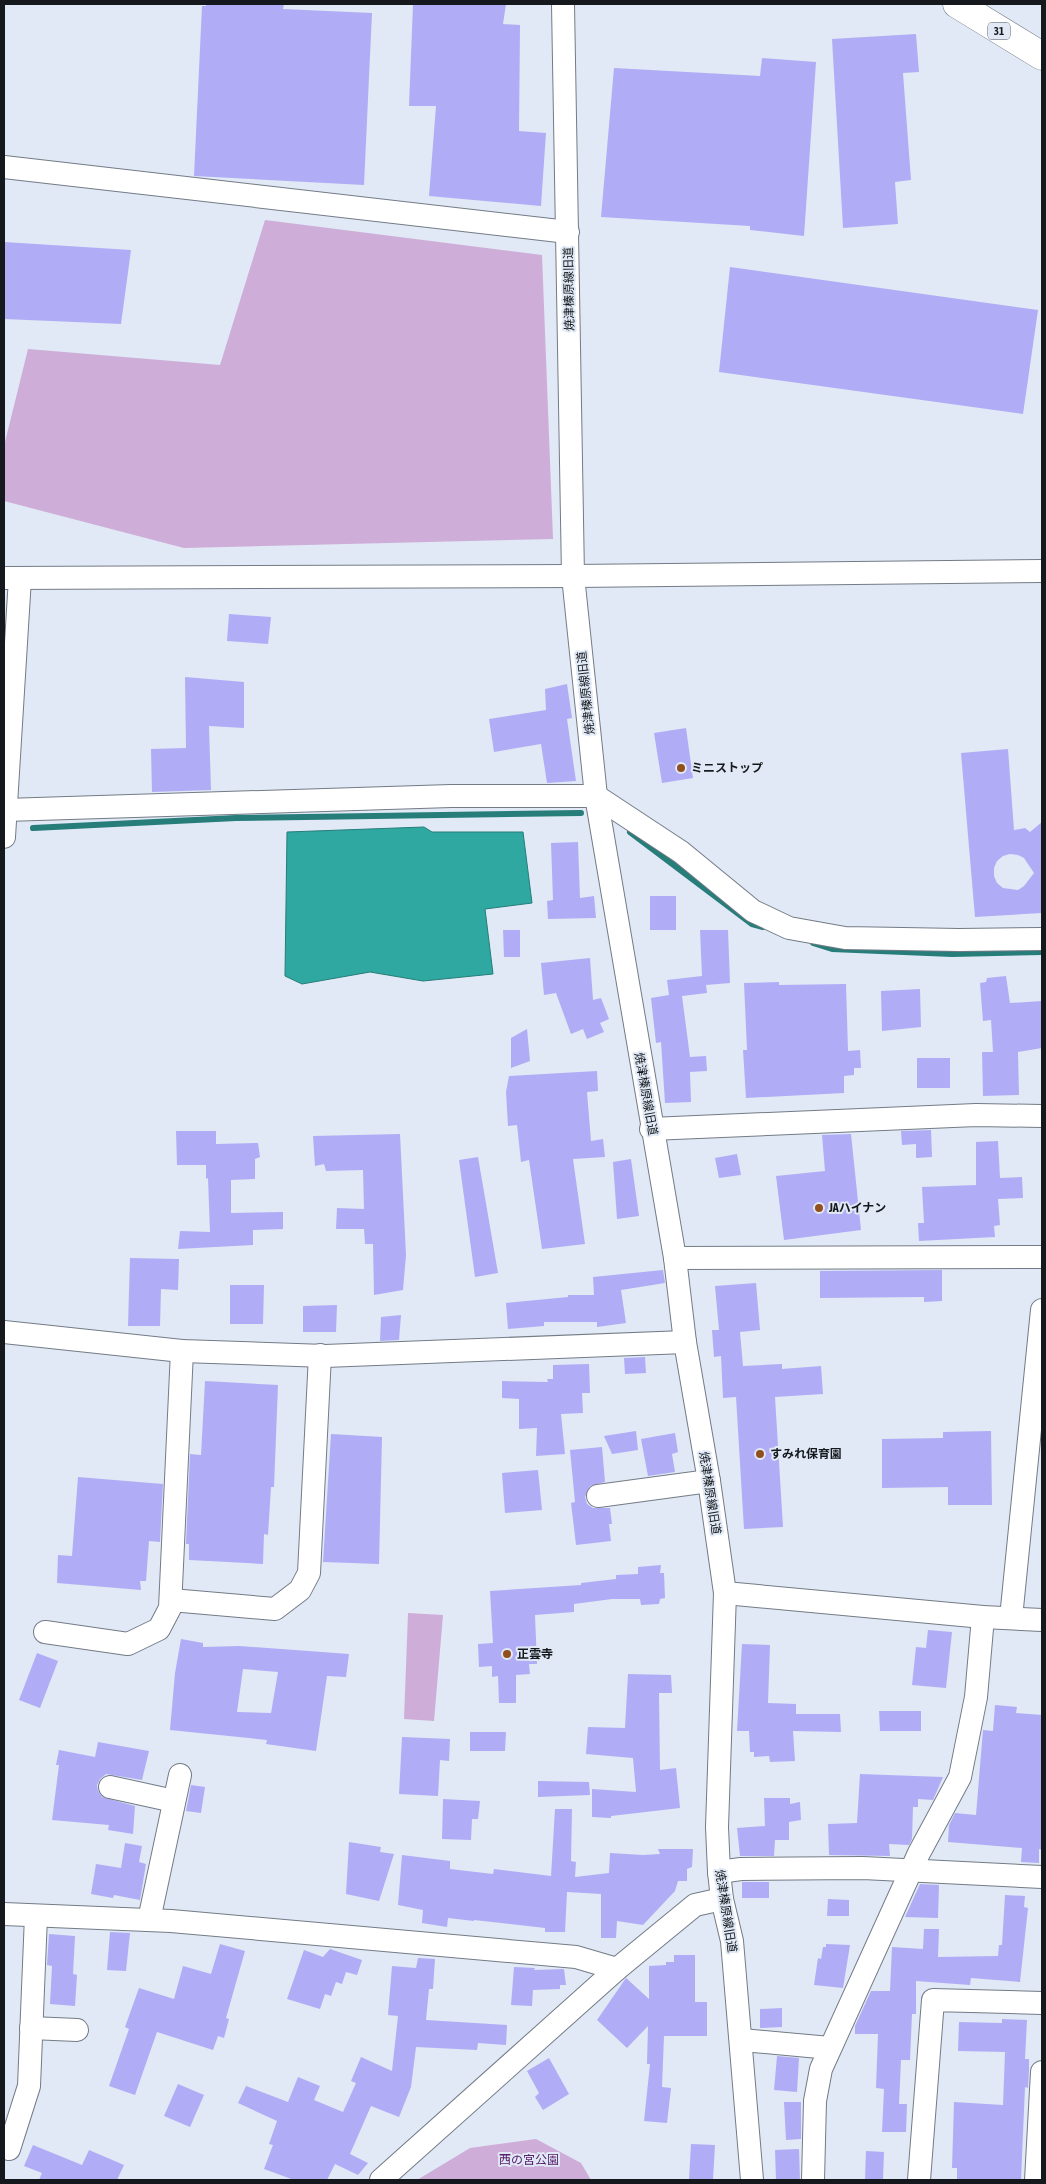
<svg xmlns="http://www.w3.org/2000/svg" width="1046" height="2184" font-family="'Asap Condensed','Noto Sans JP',sans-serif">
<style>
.green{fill:#ceadd8}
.water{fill:#2ea8a1;stroke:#267d79}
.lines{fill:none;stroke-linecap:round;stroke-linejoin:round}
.stream{stroke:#267d79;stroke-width:6}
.building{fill:#b0adf6;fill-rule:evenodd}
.minor-casing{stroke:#737b86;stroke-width:24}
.major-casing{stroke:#737b86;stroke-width:29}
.minor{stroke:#fff;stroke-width:22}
.major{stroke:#fff;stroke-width:28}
.poi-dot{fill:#904f1d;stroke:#e0e9f5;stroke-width:2}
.labels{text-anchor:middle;stroke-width:4;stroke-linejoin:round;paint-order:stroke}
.shield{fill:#e0e9f5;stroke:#52575d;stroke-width:1}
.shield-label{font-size:11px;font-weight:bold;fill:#15181c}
.street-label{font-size:12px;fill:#15181c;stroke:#e0e9f5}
.poi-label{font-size:12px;font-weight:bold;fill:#15181c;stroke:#e0e9f5;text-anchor:start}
.park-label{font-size:12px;fill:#5a206b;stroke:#e0e9f5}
</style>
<rect width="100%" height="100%" fill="#e0e9f5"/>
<!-- green -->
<g class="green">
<polygon points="265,220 542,255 553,539 184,548 4,501 4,446 28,349 220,365"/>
<polygon points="408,1613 443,1615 434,1721 404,1719"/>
<polygon points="536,2139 581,2163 591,2180 417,2180 470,2148"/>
</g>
<!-- water -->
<polygon class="water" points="424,827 432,832 523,832 532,903 485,909 493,974 423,981 370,972 302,984 285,976 287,832"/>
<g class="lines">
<!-- stream -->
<g class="stream">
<polyline points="33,828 236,818 581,813"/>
<polyline points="630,832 752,924 763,927"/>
<polyline points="813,943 832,949 952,954 1042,952"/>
</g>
</g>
<!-- building -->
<g class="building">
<polygon points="206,4 284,4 283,9 372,13 364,185 194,176 202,6 206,6"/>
<polygon points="413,4 506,4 503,24 520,25 519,131 546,133 541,206 429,196 436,106 409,106"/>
<polygon points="916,34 919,72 903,73 911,180 895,182 898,224 843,228 832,39"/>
<polygon points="762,58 816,62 804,236 750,230 750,226 601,217 614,68 760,76"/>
<polygon points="4,242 131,250 121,324 4,319"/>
<polygon points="730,267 1038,310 1023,414 719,372"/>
<polygon points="229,614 271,617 268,644 227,641"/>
<polygon points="185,677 244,682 244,728 209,726 211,790 152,792 151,749 186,748"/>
<polygon points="567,684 572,718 567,719 576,781 547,783 541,744 494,752 489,719 546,710 545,689"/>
<polygon points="686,728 693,778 662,783 654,733"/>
<path d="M1008,749L1014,830L1025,828L1030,832L1042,822V913L975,917L961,753ZM1010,854L1018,855L1024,858L1034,873L1024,886L1018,890L1003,888L997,883L994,876V868L997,861L1003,856Z"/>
<polygon points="578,842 580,898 594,896 596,918 548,919 547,901 553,900 551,843"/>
<rect x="650" y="896" width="26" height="34"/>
<polygon points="503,930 520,930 520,957 504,957"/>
<polygon points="700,930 728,930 730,983 706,985 707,993 682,996 690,1057 706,1056 707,1071 690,1072 691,1102 665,1103 661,1042 656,1043 651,998 669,995 667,980 702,976"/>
<polygon points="590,958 593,1000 601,998 609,1019 600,1023 604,1032 587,1039 583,1029 571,1034 556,993 544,995 541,963"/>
<polygon points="1006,976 1010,1003 1042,1001 1042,1048 1018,1052 1019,1095 983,1096 982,1052 993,1052 991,1020 983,1021 980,983 986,982 987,978"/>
<polygon points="779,982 779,985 846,984 848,1051 860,1050 861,1068 854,1068 854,1075 844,1076 844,1093 746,1098 743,1050 747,1050 744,983"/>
<polygon points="920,989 921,1027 882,1031 881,991"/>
<polygon points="527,1029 530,1061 511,1068 511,1038"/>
<rect x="917" y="1058" width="33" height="30"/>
<polygon points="597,1071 598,1091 587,1092 591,1141 603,1139 605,1157 573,1159 585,1244 542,1249 529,1160 521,1162 517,1125 508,1126 506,1092 509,1076"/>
<polygon points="931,1130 932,1157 916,1158 916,1144 902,1145 901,1131"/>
<polygon points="176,1131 216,1131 216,1144 258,1143 260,1157 255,1159 255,1179 231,1180 231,1213 283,1212 283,1229 253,1230 253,1245 178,1249 180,1231 210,1232 208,1178 206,1179 206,1165 177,1165"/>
<polygon points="400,1134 406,1255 403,1290 374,1295 373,1244 365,1244 364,1229 336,1229 337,1208 364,1209 363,1170 326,1171 324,1164 315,1166 313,1136"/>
<polygon points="851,1134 861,1230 784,1240 776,1176 825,1171 822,1135"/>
<polygon points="998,1141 1000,1178 1022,1177 1023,1198 998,1199 1000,1225 994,1226 995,1237 919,1241 918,1223 924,1223 922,1187 976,1185 976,1142"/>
<polygon points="737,1154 741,1175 719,1178 715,1158"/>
<polygon points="478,1157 498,1273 475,1277 459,1160"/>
<polygon points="631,1159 639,1216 617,1219 613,1162"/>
<polygon points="130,1258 179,1259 178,1290 161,1289 160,1326 128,1326"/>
<polygon points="663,1270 665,1283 621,1290 626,1323 597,1327 597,1322 544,1322 544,1326 508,1329 506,1303 568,1297 568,1295 594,1295 593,1277"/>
<polygon points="942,1270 942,1301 924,1302 924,1297 820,1298 820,1271"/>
<polygon points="756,1283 760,1330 740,1332 743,1366 782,1364 782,1369 821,1366 823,1394 775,1397 783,1527 744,1529 736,1397 723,1398 721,1356 714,1357 712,1330 719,1330 715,1286"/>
<polygon points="230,1285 264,1285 263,1324 230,1324"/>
<polygon points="337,1305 336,1332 303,1332 303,1306"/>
<polygon points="401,1315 399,1340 380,1341 381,1317"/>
<polygon points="645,1357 646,1373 625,1374 624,1358"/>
<polygon points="589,1364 590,1393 582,1393 583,1413 561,1414 565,1454 536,1456 537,1428 519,1429 519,1399 502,1398 502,1381 548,1382 547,1379 553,1379 553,1365"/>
<polygon points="205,1381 278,1385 274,1487 271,1487 268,1535 264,1534 263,1564 189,1560 189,1544 186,1544 190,1454 201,1455"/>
<polygon points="636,1431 638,1450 612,1454 604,1436"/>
<polygon points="991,1431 992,1505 948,1505 948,1487 882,1488 882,1439 943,1438 943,1432"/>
<polygon points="675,1433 678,1452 672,1454 675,1472 648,1476 641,1439"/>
<polygon points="331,1434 382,1437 379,1564 323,1562"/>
<polygon points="602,1447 605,1482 590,1486 585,1497 587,1504 593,1508 610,1508 612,1524 609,1524 611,1541 576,1545 571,1503 575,1502 570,1450"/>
<polygon points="538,1470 542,1510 505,1513 502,1473"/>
<polygon points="78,1477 163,1484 160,1542 149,1541 146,1581 140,1581 141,1590 57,1583 58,1555 72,1556"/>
<polygon points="661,1565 660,1573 664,1573 665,1598 660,1599 659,1604 641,1605 640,1599 612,1599 574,1604 574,1612 535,1615 537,1664 529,1664 530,1674 516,1675 516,1703 499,1703 498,1676 492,1677 492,1666 479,1667 478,1644 493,1643 490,1591 581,1585 581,1583 616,1579 616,1575 638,1574 638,1567"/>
<polygon points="928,1630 952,1632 946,1688 912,1685 916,1647 926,1648"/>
<path d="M181,1639L203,1643V1647L239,1646L349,1654L346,1677L327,1676L316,1751L266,1744L267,1740L170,1730L175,1673ZM243,1669L278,1672L271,1713L237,1712Z"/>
<polygon points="742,1644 770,1645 768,1703 796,1704 796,1714 840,1714 841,1732 793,1731 795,1761 770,1762 769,1756 754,1757 754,1752 750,1752 749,1731 737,1731"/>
<polygon points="37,1653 58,1661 40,1708 19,1700"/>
<polygon points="628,1674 671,1675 672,1693 659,1693 660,1770 676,1768 680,1808 611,1816 611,1818 592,1817 592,1789 636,1792 633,1758 586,1754 588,1727 625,1728"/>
<polygon points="995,1705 1017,1707 1016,1713 1042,1715 1042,1850 1039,1849 1039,1863 1021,1862 1022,1848 948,1842 949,1825 955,1813 976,1815 983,1730 993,1731"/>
<polygon points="879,1711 921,1711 921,1731 880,1731"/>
<polygon points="470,1732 506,1732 505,1751 470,1751"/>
<polygon points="402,1737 450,1739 449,1761 440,1760 438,1796 399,1794"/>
<polygon points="98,1742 149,1751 142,1780 106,1774 100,1779 97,1785 98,1791 102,1797 135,1806 133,1834 108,1830 109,1825 52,1820 59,1765 56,1765 59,1750 95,1757"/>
<polygon points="860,1774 943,1777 933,1800 918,1799 918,1807 913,1807 912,1839 909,1845 889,1844 890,1856 829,1855 828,1824 857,1823"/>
<polygon points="538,1781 589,1782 590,1795 538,1797"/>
<polygon points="191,1785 205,1787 201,1813 186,1811"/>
<polygon points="764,1798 790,1798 790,1804 800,1802 801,1820 789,1822 789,1840 775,1840 774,1856 740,1856 737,1828 765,1826"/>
<polygon points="443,1799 480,1801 478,1819 472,1819 471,1840 442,1839"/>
<polygon points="555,1809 572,1809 571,1861 576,1862 575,1877 609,1873 610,1853 643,1855 660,1854 658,1849 693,1849 692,1867 687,1869 687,1881 678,1881 675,1891 643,1925 617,1921 616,1938 601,1938 601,1894 567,1892 565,1932 545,1932 545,1928 474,1920 474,1921 448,1918 447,1927 422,1923 423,1910 398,1905 402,1855 450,1861 450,1869 493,1874 494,1869 551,1876"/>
<polygon points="349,1842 381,1847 380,1852 394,1854 379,1901 346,1894"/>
<polygon points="125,1843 142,1846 139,1862 146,1864 140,1900 114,1895 113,1898 91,1894 96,1864 121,1868"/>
<rect x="742" y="1882" width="27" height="16"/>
<polygon points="920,1884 939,1885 938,1918 905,1917"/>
<polygon points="1005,1895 1025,1896 1024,1907 1028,1908 1020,1982 971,1978 970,1985 916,1981 916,2014 912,2014 910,2060 901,2060 899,2104 907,2104 906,2132 882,2132 884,2089 876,2088 878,2034 855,2034 855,2026 871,1991 890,1991 892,1947 923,1949 924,1929 939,1929 938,1957 998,1956 999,1945 1002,1945"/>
<polygon points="828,1899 849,1900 849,1916 827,1916"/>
<polygon points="110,1932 130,1933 126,1971 107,1970"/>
<polygon points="49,1934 75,1936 73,1974 77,1975 75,2006 50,2004 52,1966 47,1965"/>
<polygon points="220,1944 245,1951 226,2018 229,2019 224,2038 218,2036 213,2050 157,2032 135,2095 109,2086 129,2029 125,2027 139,1988 174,1999 183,1966 211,1974"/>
<polygon points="826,1944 850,1945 843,1988 814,1985 818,1958 821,1959 823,1947 826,1947"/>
<polygon points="330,1949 362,1960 357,1975 346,1972 342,1984 336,1982 331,1996 325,1994 320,2009 287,1999 304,1950 323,1957"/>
<polygon points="674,1955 695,1955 695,2002 707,2002 707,2036 664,2036 662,2087 671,2088 667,2123 644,2121 650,2064 647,2064 648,2026 627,2048 597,2020 626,1978 649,1999 649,1966 666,1965 666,1962 674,1962"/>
<polygon points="418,1958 435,1959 433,1989 429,1989 426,2020 507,2025 506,2045 478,2043 477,2050 416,2047 411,2087 399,2117 371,2106 350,2154 368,2163 358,2175 335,2164 327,2180 294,2180 264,2169 273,2145 269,2144 277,2121 238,2103 246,2086 288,2102 298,2077 320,2086 314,2100 343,2112 356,2083 351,2081 361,2057 392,2071 398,2016 388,2015 392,1966 416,1968"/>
<polygon points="514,1967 535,1968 534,1970 564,1969 566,1985 560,1985 560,1989 533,1990 532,2006 511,2005"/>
<polygon points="782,2008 782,2027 760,2028 760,2009"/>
<polygon points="1002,2019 1027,2020 1025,2059 1029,2059 1029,2071 1028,2088 1025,2087 1021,2180 957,2180 957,2168 952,2168 954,2102 1003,2105 1005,2052 958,2051 959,2022 1002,2023"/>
<polygon points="777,2056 799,2058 797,2092 774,2090"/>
<polygon points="549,2058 569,2094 543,2110 535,2097 539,2093 527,2071"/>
<polygon points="178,2084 204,2095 190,2127 164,2116"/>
<polygon points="784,2102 801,2102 801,2139 786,2140"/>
<polygon points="691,2144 715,2145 713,2180 689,2180"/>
<polygon points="33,2145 82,2165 89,2150 124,2165 117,2180 39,2180 42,2173 24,2166"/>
<polygon points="799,2149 800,2180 776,2180 775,2150"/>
<polygon points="866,2151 884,2152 883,2180 865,2180"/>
</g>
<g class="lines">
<!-- minor casing -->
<g class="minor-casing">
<g id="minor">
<polyline points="563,4 573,576 596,796 675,1258 685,1342 709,1481 725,1593 717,1827 719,1872 722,1899 732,1941 752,2180"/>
<polyline points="4,167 568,232"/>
<polyline points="4,578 573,576 1042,571"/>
<polyline points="5,810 451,796 596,796 681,852 753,911 789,928 845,938 959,940 1042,939"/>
<polyline points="4,837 20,578"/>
<polyline points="651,1129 976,1115 1042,1116"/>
<polyline points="675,1258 1042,1257"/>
<polyline points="4,1332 182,1351 325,1356 685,1342"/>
<polyline points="598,1496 709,1481"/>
<polyline points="725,1593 983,1617 1042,1620"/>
<polyline points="171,1600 275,1609 300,1590 309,1573 320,1355"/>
<polyline points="1011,1618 1042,1310"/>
<polyline points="45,1632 128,1644 159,1629 170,1608 182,1351"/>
<polyline points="110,1787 174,1801"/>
<polyline points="719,1872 741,1869 863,1868 1042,1877"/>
<polyline points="4,1914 171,1921 576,1957 617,1969"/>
<polyline points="149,1920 180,1775"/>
<polyline points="31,2028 77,2030"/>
<polyline points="742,2040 830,2048"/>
<polyline points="9,2149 29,2086 36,1916"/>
<polyline points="381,2180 617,1969 695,1905 722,1899"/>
<polyline points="813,2180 815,2101 821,2069 919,1853 960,1777 976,1697 983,1617"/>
<polyline points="919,2180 933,2000 1042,2003"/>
<polyline points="1036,2180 1042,2072"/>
</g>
</g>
<!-- major casing -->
<g class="major-casing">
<polyline id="major" points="957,4 1042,56"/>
</g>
<!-- minor -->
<use href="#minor" class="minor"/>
<!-- major -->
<use href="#major" class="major"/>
</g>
<!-- markers -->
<g class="poi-dot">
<circle cx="681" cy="768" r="5"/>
<circle cx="819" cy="1208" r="5"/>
<circle cx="760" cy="1454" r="5"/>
<circle cx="507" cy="1654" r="5"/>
</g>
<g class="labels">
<!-- shield labels -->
<rect class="shield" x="988" y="22.5" width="22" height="17" rx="4"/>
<g class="shield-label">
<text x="999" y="35">31</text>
</g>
<!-- street labels -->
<g class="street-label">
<text transform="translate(569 289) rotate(-91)" y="4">焼津榛原線旧道</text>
<text transform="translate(586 693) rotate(-96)" y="4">焼津榛原線旧道</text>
<text transform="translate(646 1094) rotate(80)" y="4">焼津榛原線旧道</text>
<text transform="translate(710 1493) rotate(81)" y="4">焼津榛原線旧道</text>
<text transform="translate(726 1911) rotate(81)" y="4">焼津榛原線旧道</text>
</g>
<!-- poi labels -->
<g class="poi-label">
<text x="691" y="772">ミニストップ</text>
<text x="829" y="1212">JAハイナン</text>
<text x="770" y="1458">すみれ保育園</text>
<text x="517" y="1658">正雲寺</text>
</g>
<!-- park labels -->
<g class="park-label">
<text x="529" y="2164">西の宮公園</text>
</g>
</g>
<!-- border -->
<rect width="1046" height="2184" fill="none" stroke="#15181c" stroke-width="10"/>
</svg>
